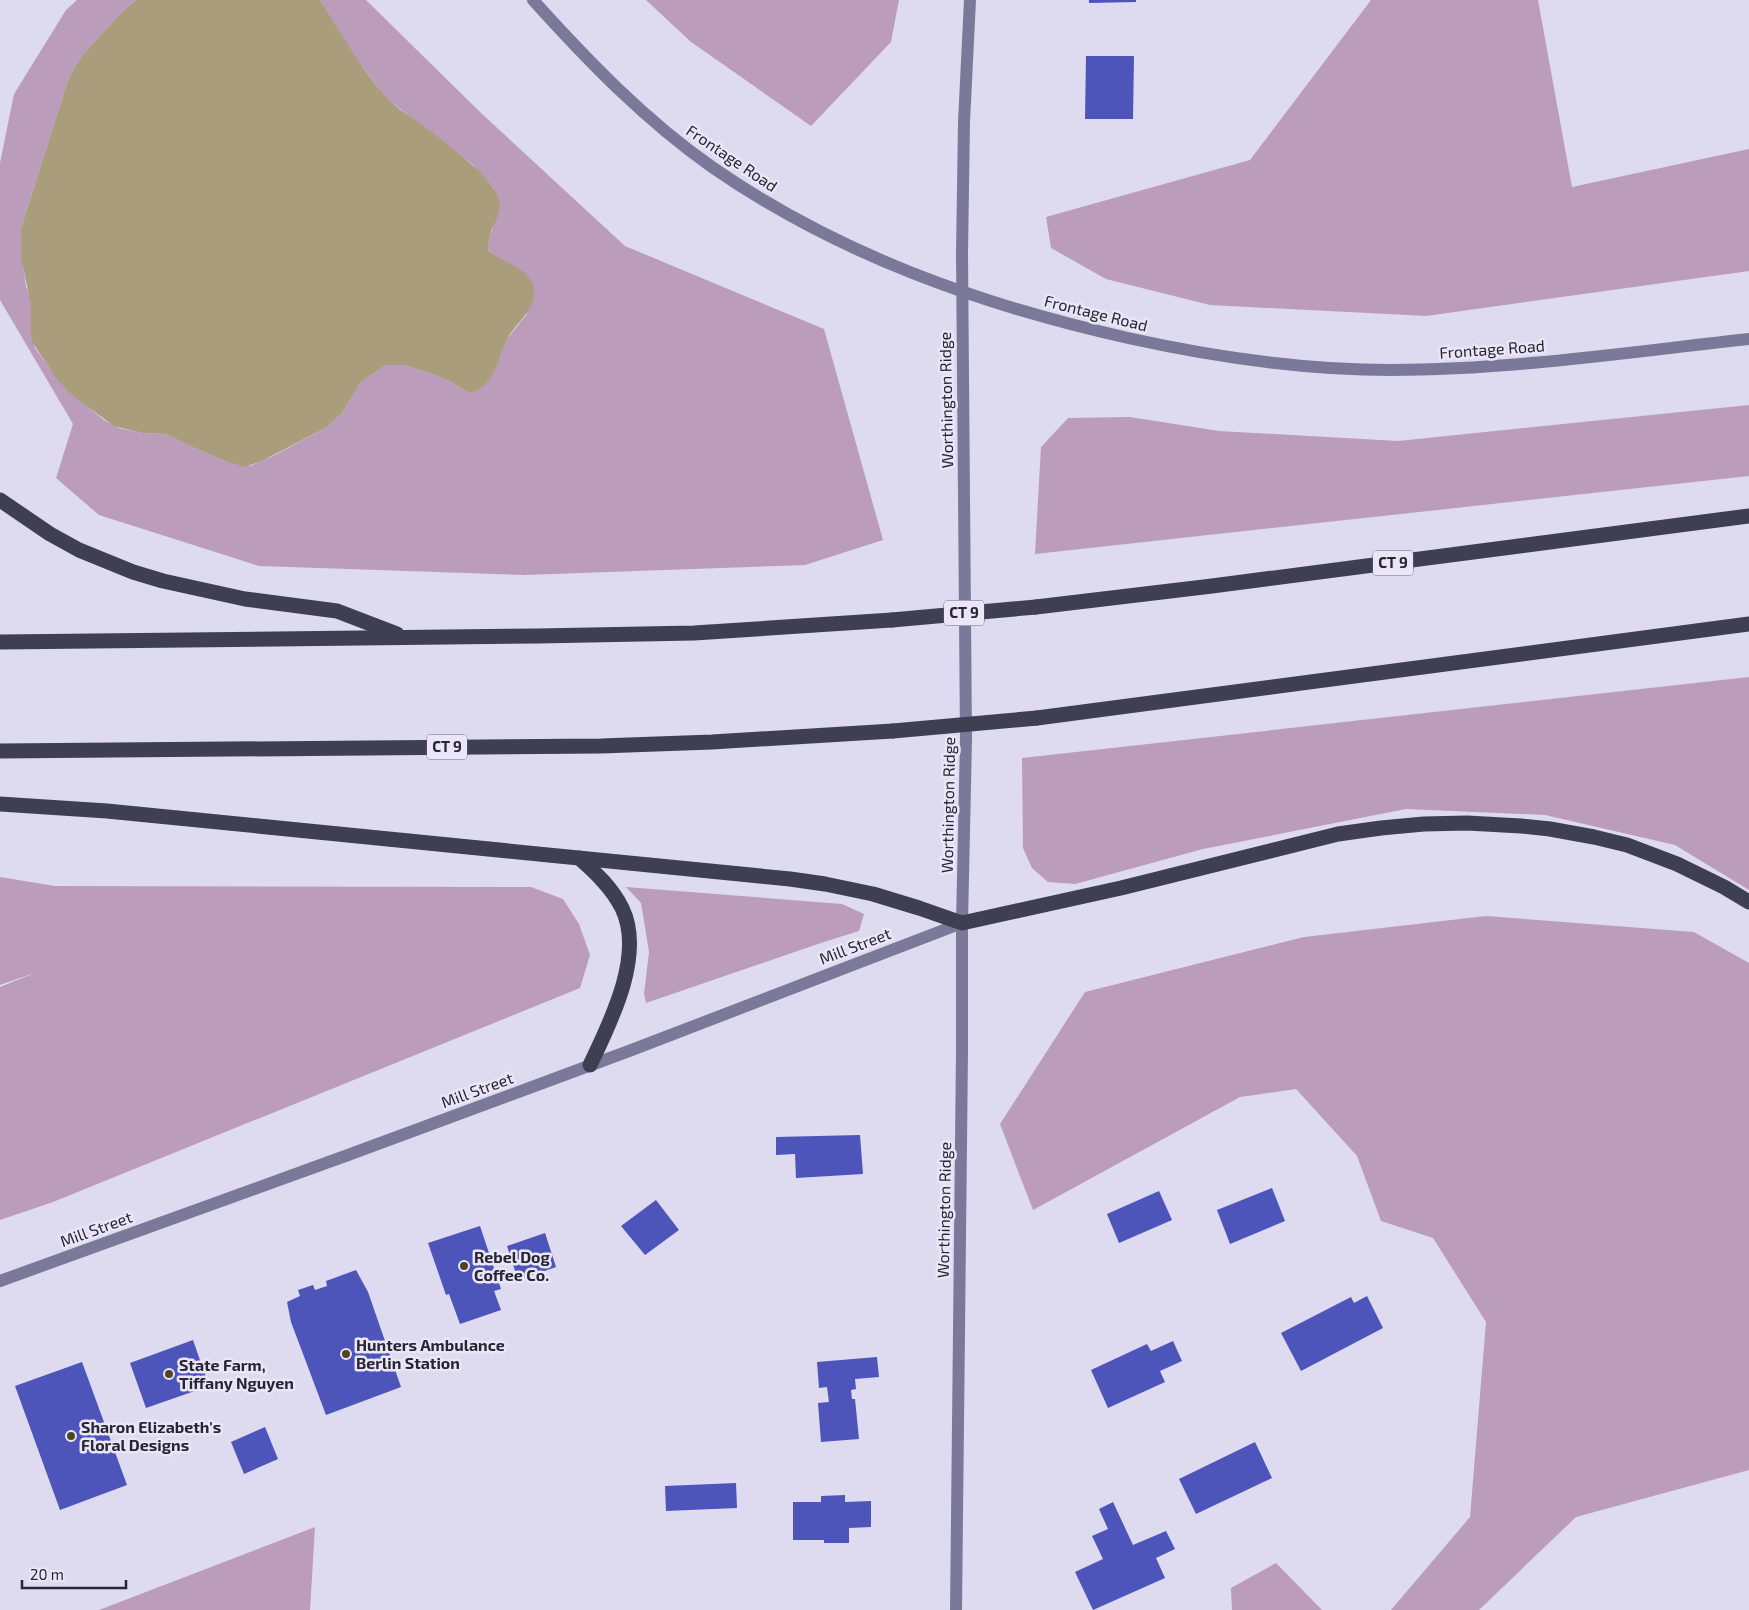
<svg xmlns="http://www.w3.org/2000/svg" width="1749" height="1610" font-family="'Exo 2',sans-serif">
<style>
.green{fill:#bc9cbb}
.water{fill:#a99d7c}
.building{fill:#4d54ba}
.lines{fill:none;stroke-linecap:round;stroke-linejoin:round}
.secondary{stroke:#7b7999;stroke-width:12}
.highway{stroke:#3f3f53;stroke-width:15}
.highway-bridge{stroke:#3f3f53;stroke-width:15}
.poi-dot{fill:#504421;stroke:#eae6f7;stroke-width:2}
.labels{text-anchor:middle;stroke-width:5;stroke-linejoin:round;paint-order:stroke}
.shield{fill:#eae6f7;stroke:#62606e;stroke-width:1}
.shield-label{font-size:15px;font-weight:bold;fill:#272733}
.street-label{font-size:16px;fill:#272733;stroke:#eae6f7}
.poi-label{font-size:16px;font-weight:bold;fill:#272733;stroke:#eae6f7;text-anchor:start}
</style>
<rect width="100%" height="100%" fill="#dedaef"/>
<!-- green -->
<g class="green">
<path d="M77,0H136L122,12L83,54L69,77L21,228V252L26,286L31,298V336L35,348L65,389L104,420L119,428L142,433L166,434L192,447L225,461L250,466L273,456L327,427L342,413L361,382L386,365H404L438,376L449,381L469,393L485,384L489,379L495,369L506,340L527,314L521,270C502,260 476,254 493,229L494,188L472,164L386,98L351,52L320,0H366L480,112L625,246L824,329L883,540L805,565L524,575L259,566L99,515L56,478L73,424L0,300V163L14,94L66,10Z"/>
<polygon points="646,0 899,0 891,42 811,126 691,42"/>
<polygon points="1371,0 1538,0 1572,187 1749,149 1749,271 1426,316 1210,305 1106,279 1051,248 1046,217 1250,160"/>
<polygon points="1749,405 1749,476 1035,554 1041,447 1068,418 1130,417 1219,431 1398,441"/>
<polygon points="1749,677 1749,890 1675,845 1545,815 1406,809 1203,849 1075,884 1048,882 1032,868 1023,848 1022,758"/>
<polygon points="0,877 55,886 531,887 563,899 579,924 590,955 580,988 53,1202 0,1220 0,987 37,972 0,985"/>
<polygon points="626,887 842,904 864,914 859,931 821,943 646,1003 644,994 649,952 641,903"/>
<polygon points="1486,916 1694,932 1749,963 1749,1470 1576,1517 1479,1610 1391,1610 1470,1517 1486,1322 1433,1238 1381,1221 1357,1156 1296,1089 1240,1097 1033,1210 1000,1124 1085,992 1304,937"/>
<polygon points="315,1527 310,1610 99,1610"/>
<polygon points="1276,1563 1322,1610 1232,1610 1231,1588"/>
</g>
<!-- water -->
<path class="water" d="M136,0H320C341,33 360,68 386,97C397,109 412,117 425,127C444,141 461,155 478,170C486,179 494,186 498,197C506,217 483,232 489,251C502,263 527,266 533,286C539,308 516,322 507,339C500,353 498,369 488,381C483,387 477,391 469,393L449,381L438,376L404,365H386L361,382L342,413L327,427L262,461L245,467L225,461L192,447L166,434L142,433L114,426L78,400L65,389L57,379L32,342L31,336V304L21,258V228L69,77L83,54L122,12Z"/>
<!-- building -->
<g class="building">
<polygon points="1089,0 1136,0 1136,2 1089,3"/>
<polygon points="1086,56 1134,56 1133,119 1085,119"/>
<polygon points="860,1135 863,1174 796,1178 795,1154 776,1155 776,1137"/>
<polygon points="1272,1188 1285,1221 1230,1244 1217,1210"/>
<polygon points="1159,1191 1172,1220 1119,1243 1107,1214"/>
<polygon points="656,1200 679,1230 645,1255 621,1226"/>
<polygon points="480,1226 501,1289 494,1291 501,1310 460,1324 449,1294 446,1295 428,1243"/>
<polygon points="545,1233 556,1267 518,1280 507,1246"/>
<polygon points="356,1270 368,1292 401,1387 326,1415 291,1322 287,1302 300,1296 298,1290 313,1285 315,1290 327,1286 326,1281"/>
<polygon points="1367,1296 1383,1328 1301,1371 1281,1333 1351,1297 1354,1303"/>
<polygon points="193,1340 209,1386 146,1408 130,1363"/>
<polygon points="1173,1341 1182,1361 1160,1371 1165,1382 1108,1408 1091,1370 1147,1344 1151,1351"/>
<polygon points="877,1357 879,1377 855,1379 856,1389 851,1390 852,1399 855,1399 859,1439 821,1442 818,1403 829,1402 827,1387 819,1388 817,1362"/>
<polygon points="82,1362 127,1485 60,1510 15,1386"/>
<polygon points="265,1427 278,1459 244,1474 231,1442"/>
<polygon points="1255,1442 1272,1478 1196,1514 1179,1479"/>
<polygon points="736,1483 737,1508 666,1511 665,1486"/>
<polygon points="845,1495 845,1502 871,1501 871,1527 849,1528 849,1543 824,1543 824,1540 793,1540 793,1502 821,1502 821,1496"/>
<polygon points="1113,1502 1133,1545 1166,1531 1175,1549 1156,1558 1165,1578 1093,1610 1075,1572 1103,1559 1092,1536 1108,1529 1099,1509"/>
</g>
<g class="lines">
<!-- secondary -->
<g class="secondary">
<path d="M533,0C588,61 645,120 712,167C837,254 981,305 1128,338C1214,357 1303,370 1391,370C1511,370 1630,352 1749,339"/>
<polyline points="0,1281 348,1155 629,1051 962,923"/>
<polyline points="956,1610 962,1051 962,923 966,739 962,254 964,122 970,0"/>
</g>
<!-- highway -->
<g class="highway">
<polyline points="0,500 50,534 79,550 133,572 163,581 245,599 337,611 397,634"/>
<polyline points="1036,607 1212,586 1749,516"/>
<polyline points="0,642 538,636 694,633 892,620"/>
<polyline points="1037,718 1749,624"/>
<polyline points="0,751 601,746 712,742 893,731"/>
<polyline points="0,804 107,811 790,879 825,884 873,894 919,908 962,923 1121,888 1338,834 1381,828 1424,824 1467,823 1521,826 1550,829 1594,837 1627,845 1677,864 1724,887 1749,902"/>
<path d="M579,858C596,873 612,888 622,908C645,955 610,1023 590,1065"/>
</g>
<!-- highway-bridge -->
<g class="highway-bridge">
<polyline points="892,620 1036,607"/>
<polyline points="893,731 1037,718"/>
</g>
</g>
<!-- markers -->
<g class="poi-dot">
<circle cx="464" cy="1266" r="5"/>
<circle cx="346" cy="1354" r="5"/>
<circle cx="169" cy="1374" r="5"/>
<circle cx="71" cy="1436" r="5"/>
</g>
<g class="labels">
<!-- shield labels -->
<g class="shield">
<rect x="1373" y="550.5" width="40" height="25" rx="4"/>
<rect x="944" y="600.5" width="40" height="25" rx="4"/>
<rect x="427" y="734.5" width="40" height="25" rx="4"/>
</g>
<g class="shield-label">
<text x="1393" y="568">CT 9</text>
<text x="964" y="618">CT 9</text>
<text x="447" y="752">CT 9</text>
</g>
<!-- street labels -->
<g class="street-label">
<text transform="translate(732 158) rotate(34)" y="6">Frontage Road</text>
<text transform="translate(1096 313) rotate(14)" y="6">Frontage Road</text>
<text transform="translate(1492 349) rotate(-4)" y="6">Frontage Road</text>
<text transform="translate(946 400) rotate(-91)" y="6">Worthington Ridge</text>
<text transform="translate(948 805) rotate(-89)" y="6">Worthington Ridge</text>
<text transform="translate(855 946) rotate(-21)" y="6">Mill Street</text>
<text transform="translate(477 1090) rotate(-20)" y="6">Mill Street</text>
<text transform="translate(944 1210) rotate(-89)" y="6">Worthington Ridge</text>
<text transform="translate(96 1229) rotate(-20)" y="6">Mill Street</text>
</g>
<!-- poi labels -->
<g class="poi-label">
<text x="474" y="1263">Rebel Dog<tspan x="474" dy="18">Coffee Co.</tspan></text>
<text x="356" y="1351">Hunters Ambulance<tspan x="356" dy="18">Berlin Station</tspan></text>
<text x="179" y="1371">State Farm,<tspan x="179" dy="18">Tiffany Nguyen</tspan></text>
<text x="81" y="1433">Sharon Elizabeth's<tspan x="81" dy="18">Floral Designs</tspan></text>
</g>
</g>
<!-- scale -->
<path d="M22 1580v8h104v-8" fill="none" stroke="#272733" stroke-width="2.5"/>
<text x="30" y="1580" font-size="15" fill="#272733" stroke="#eae6f7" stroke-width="4" paint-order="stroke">20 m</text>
</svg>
